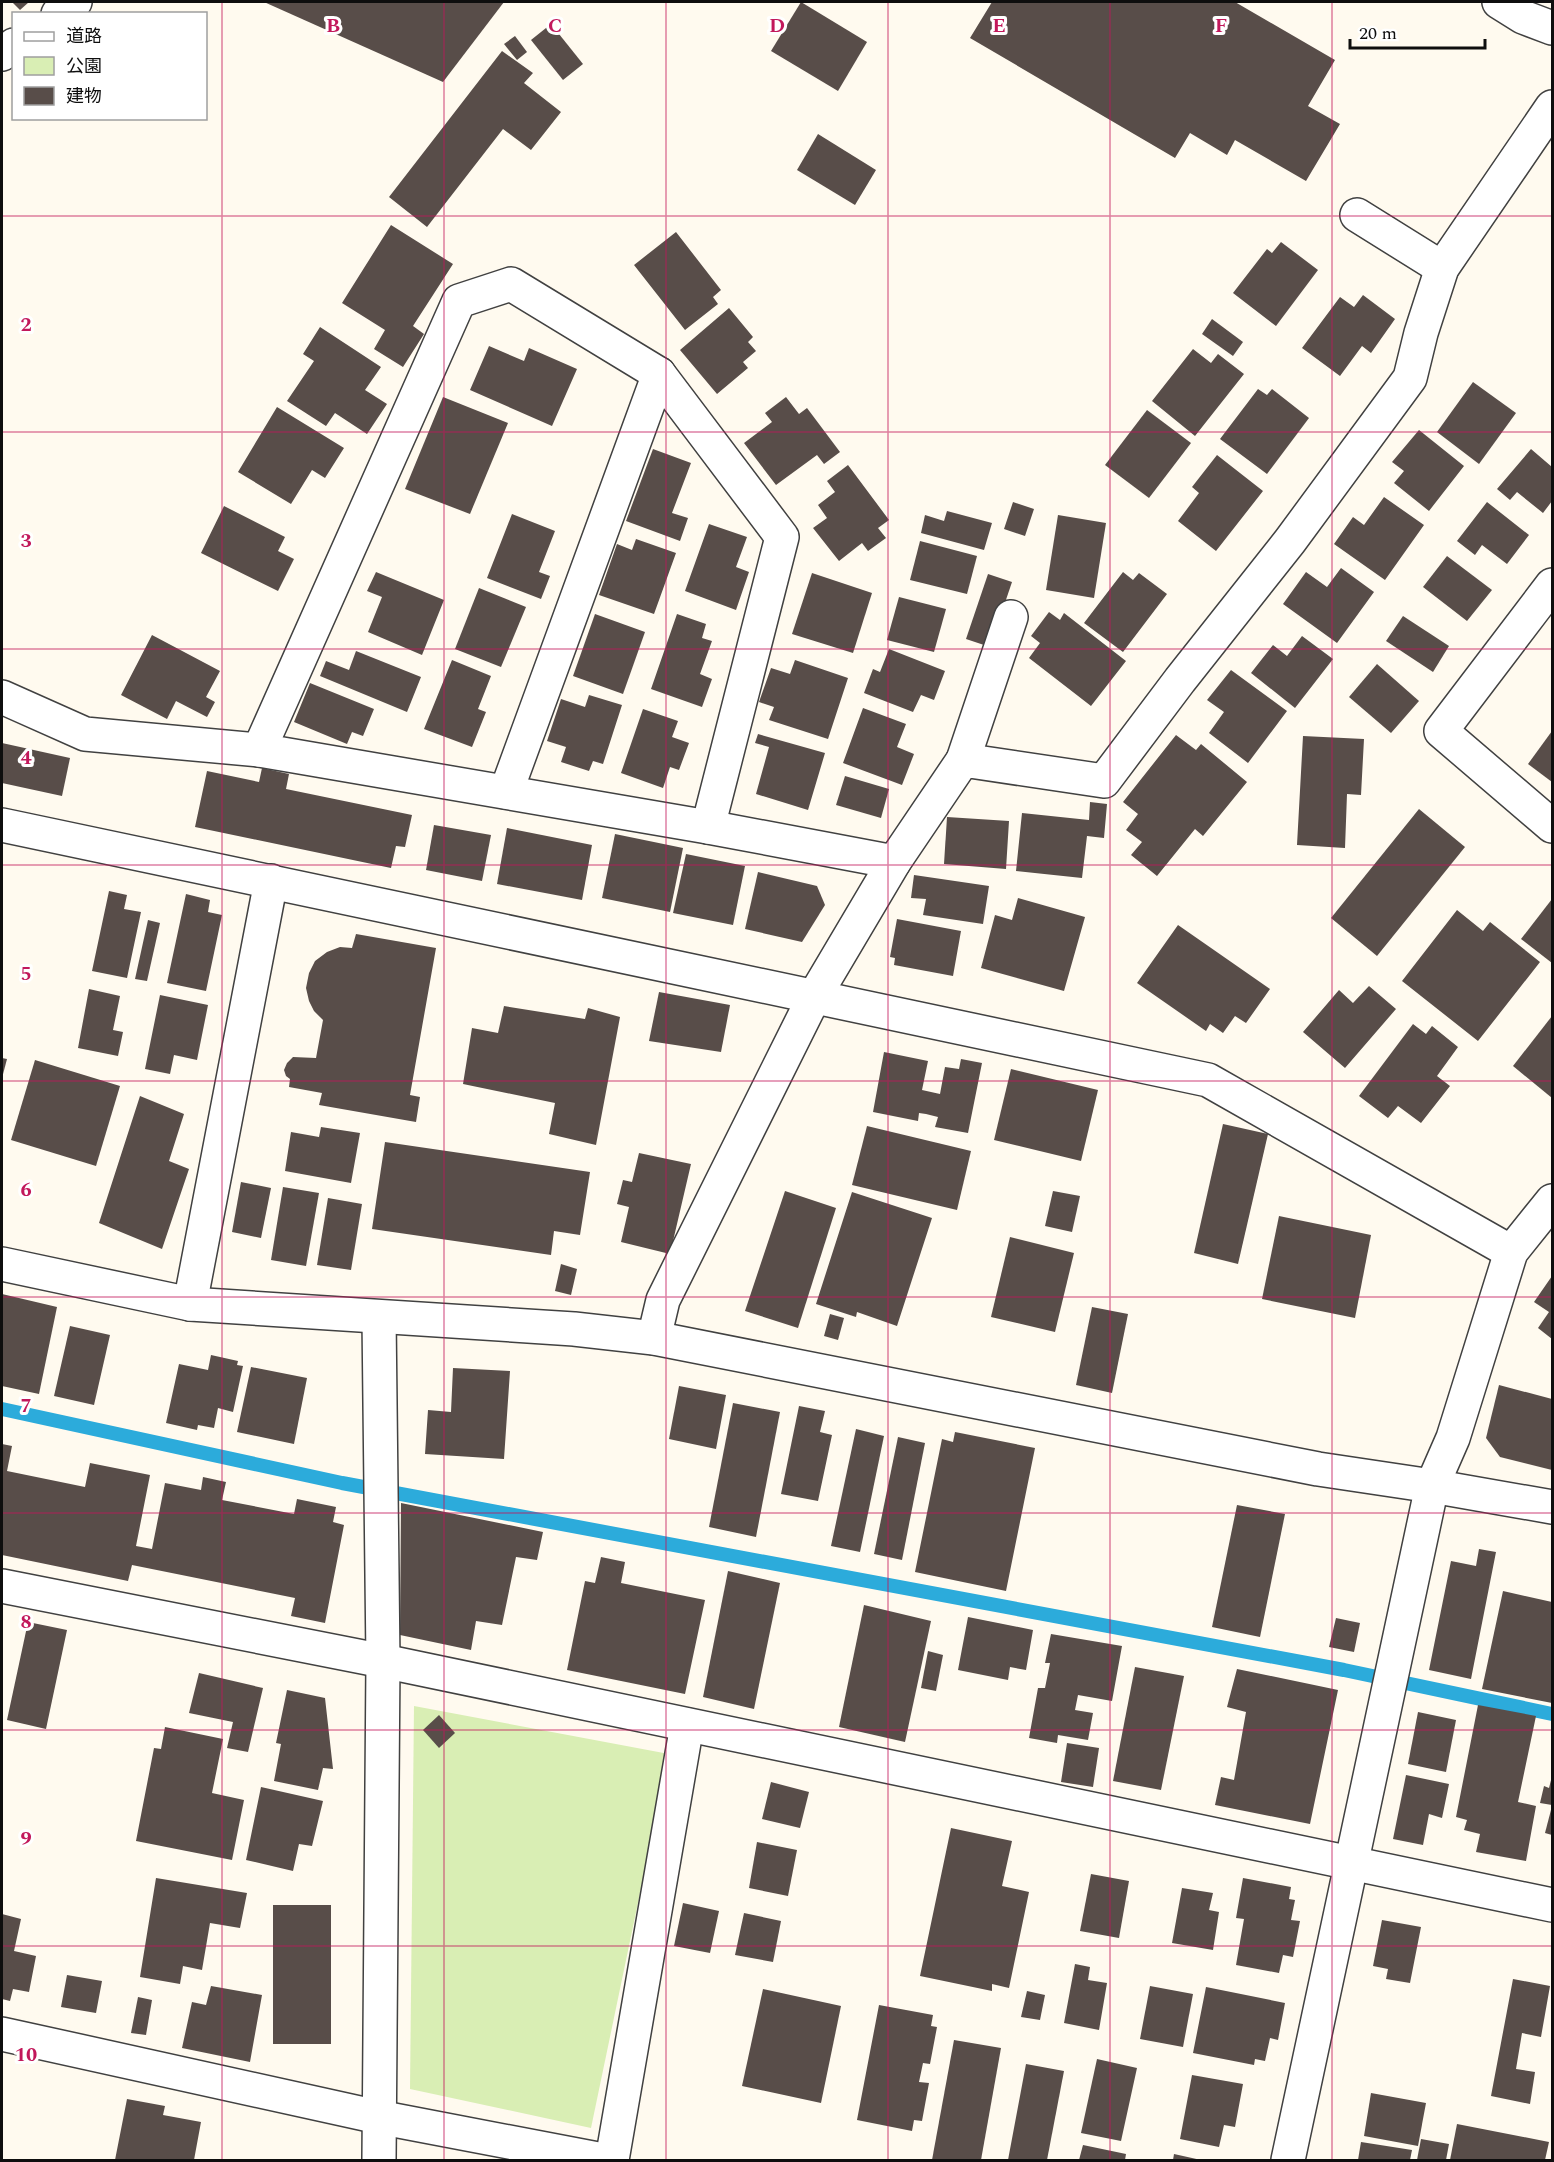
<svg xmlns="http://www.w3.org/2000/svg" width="1554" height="2162" font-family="Spectral,'Noto Sans JP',serif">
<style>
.green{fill:#d9eeb4}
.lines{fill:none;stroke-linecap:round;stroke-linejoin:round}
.stream{stroke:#2cabdb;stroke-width:14}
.building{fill:#584d49}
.minor-casing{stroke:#414141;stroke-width:36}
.minor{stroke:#fff;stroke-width:33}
.grid{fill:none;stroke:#c2185b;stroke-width:1.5;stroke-opacity:0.55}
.grid-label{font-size:20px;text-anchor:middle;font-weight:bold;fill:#c2185b;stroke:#fff;stroke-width:6;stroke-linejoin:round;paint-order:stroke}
</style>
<rect width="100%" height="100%" fill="#fffaef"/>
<!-- green -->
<polygon class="green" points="414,1706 669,1754 591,2128 410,2089"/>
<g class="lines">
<!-- stream -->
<polyline class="stream" points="2,1409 342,1483 1344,1670 1552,1714"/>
</g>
<!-- building -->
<g class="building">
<polygon points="12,2 29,2 20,10"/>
<polygon points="264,2 504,2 443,82"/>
<polygon points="801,2 867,42 838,91 771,51"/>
<polygon points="992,2 1235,2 1335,60 1308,106 1340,124 1306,181 1235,140 1227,155 1190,133 1175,158 970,38"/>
<polygon points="551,24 583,64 563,80 531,40"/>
<polygon points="515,36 527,52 517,60 504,44"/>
<polygon points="502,51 533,73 524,83 561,112 531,150 503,129 427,227 389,197"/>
<polygon points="818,134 876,170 855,205 797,170"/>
<polygon points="391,225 453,264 413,326 424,334 403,367 374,349 385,330 342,303"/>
<polygon points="676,232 721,290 713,297 718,304 685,330 634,265"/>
<polygon points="1281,242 1318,270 1276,326 1233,293 1267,249 1272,253"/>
<polygon points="1363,295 1395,319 1371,353 1362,346 1340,376 1302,348 1340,297 1354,307"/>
<polygon points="729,308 753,337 748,342 756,351 743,362 748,368 717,394 680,350"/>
<polygon points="1212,319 1243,342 1233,356 1202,334"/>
<polygon points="320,327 381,367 365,390 387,404 367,434 335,413 326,426 287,401 314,361 303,354"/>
<polygon points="489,346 524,361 529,348 577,369 552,426 470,390"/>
<polygon points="1193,349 1211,363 1218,354 1244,374 1195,436 1152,401"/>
<polygon points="1473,382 1516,413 1479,464 1437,432"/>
<polygon points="1258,389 1267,395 1272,389 1309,418 1267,474 1220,439"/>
<polygon points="443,397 508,423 470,514 405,489"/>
<polygon points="786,397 799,414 807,408 840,452 824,464 817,455 776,485 744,443 772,422 765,413"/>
<polygon points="277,407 344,448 325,478 312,470 291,504 238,472"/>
<polygon points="1147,410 1191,443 1149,498 1105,465"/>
<polygon points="1419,430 1464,466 1429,511 1394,483 1404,471 1392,462"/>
<polygon points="653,449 691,463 672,513 688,518 680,541 626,521"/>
<polygon points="1531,449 1552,467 1552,501 1543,513 1517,492 1510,500 1497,489"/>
<polygon points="1217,455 1263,491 1216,551 1178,521 1199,493 1192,487"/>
<polygon points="848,465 889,520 878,528 886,538 868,551 862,543 839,561 813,528 827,518 818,505 835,492 827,481"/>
<polygon points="1384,497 1424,525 1385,580 1334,544 1353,517 1364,525"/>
<polygon points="1013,502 1034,509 1025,536 1004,529"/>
<polygon points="1487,502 1529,535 1507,564 1482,545 1475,555 1457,541"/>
<polygon points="224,506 285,537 278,551 294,559 278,591 201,553"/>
<polygon points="947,511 992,523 984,550 921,533 925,515 944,521"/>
<polygon points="512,514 555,531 539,572 550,576 541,599 487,578"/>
<polygon points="1058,515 1106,523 1094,598 1046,590"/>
<polygon points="709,524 747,537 736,567 749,572 736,610 685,591"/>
<polygon points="636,539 676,553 654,614 599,595 617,544 632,550"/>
<polygon points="920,541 977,556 967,594 910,580"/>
<polygon points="1447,556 1492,590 1467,621 1423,587"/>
<polygon points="1341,568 1374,592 1337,643 1283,604 1306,572 1327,587"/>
<polygon points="376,572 444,600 422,655 368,632 382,597 367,591"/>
<polygon points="1123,572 1133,580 1139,573 1167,594 1123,652 1084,623"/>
<polygon points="812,573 872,593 853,653 792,634"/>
<polygon points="988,574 1012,582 990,647 966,639"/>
<polygon points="479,588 526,607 501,667 455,649"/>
<polygon points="899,597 946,609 934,652 887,640"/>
<polygon points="1049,612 1060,620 1064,613 1126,661 1091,706 1029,658 1040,643 1031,636"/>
<polygon points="595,614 645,632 623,694 573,676"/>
<polygon points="677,614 706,624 702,638 712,641 700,674 712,679 702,707 651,689"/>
<polygon points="1403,616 1449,646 1433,672 1386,641"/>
<polygon points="152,635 220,671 206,697 215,702 207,717 176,701 167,719 121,695"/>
<polygon points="1302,636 1333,659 1295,708 1251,673 1273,645 1287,656"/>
<polygon points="889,649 945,671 934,700 921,695 913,712 864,693 873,669 880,672"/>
<polygon points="356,651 421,677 407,712 320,676 326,661 349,670"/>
<polygon points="452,660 491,676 478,709 486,712 472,747 424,729"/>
<polygon points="795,660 848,678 828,739 769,720 774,707 759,702 771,668 790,674"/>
<polygon points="1377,664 1419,701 1391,733 1349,697"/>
<polygon points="1231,670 1287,711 1248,763 1209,733 1224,712 1207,700"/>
<polygon points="310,683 374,709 363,736 352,732 347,744 294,722"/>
<polygon points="589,695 622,705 603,764 593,761 589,771 561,762 566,747 547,741 561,699 585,707"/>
<polygon points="863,708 906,724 897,747 914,754 902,785 843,763"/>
<polygon points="643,709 678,721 672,737 689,743 679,770 670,767 663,788 621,773"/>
<polygon points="1552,731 1552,782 1528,764"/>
<polygon points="758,734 825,753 808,810 756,794 769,747 755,743"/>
<polygon points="1176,735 1196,750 1201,744 1247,782 1203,836 1195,829 1157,876 1131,855 1142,842 1126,830 1138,814 1123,802"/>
<polygon points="1303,736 1364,739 1361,795 1347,794 1345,848 1297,845"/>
<polygon points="2,743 70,758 62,796 2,783"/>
<polygon points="262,768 289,774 286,789 412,815 405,847 396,846 391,868 195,827 207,771 259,782"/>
<polygon points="845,776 889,789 881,818 836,805"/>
<polygon points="1090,802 1107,804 1104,838 1087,836 1082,878 1016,871 1022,813 1089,820"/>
<polygon points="1419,809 1465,847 1377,956 1331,918"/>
<polygon points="947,817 1009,821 1006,869 944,864"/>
<polygon points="434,825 491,835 482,881 426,870"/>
<polygon points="507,828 592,845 582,900 497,884"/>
<polygon points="615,834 683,848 670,912 602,898"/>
<polygon points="686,854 745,866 733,925 673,913"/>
<polygon points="758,872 817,886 825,905 802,942 745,929"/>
<polygon points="914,875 989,886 983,924 923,915 926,899 911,898"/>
<polygon points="109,891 127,895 124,909 141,912 127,978 92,971"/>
<polygon points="186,894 210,900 208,912 222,915 206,991 167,983"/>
<polygon points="1018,898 1085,917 1064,991 981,968 995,915 1012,920"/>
<polygon points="1552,899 1552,963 1521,939"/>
<polygon points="1457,910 1483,931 1490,922 1540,962 1478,1041 1402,981"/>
<polygon points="897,919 961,931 953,976 894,965 895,958 890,957"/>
<polygon points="148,920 160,923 147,981 135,979"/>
<polygon points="1178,925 1270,989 1246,1023 1235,1016 1223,1033 1210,1024 1206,1031 1137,983"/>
<polygon points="356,934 436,948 410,1095 420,1097 416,1122 319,1105 322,1093 289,1087 290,1079 286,1076 284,1070 287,1063 293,1057 316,1058 323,1020 314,1011 309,1001 306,988 309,973 315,961 327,952 340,947 352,948"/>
<polygon points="1369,986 1396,1009 1345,1068 1303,1032 1339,990 1353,1003"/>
<polygon points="89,989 120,996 113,1030 123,1032 118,1056 78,1048"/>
<polygon points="659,992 730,1005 721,1052 649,1041"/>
<polygon points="160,995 208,1005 197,1060 174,1055 170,1074 145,1069"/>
<polygon points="504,1006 585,1019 588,1008 620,1017 596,1145 549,1134 555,1103 463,1084 472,1028 498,1033"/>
<polygon points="1552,1016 1552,1098 1513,1066"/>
<polygon points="1413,1024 1426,1034 1432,1026 1458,1047 1437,1076 1450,1086 1421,1123 1398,1106 1388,1118 1359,1096"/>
<polygon points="884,1052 928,1061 922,1090 940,1094 945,1067 959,1069 961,1059 982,1063 968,1133 935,1127 938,1117 926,1114 919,1113 918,1121 873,1112"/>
<polygon points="2,1058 7,1059 2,1078"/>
<polygon points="35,1060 120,1086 96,1166 11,1140"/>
<polygon points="1011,1069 1098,1090 1081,1161 994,1140"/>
<polygon points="140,1096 184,1114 169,1161 189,1169 162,1249 99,1223"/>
<polygon points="1223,1124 1268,1134 1238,1264 1194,1253"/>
<polygon points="867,1126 971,1151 957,1210 852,1185"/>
<polygon points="321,1127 360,1133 351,1183 285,1171 291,1132 319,1137"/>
<polygon points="385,1142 590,1172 580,1235 554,1231 551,1255 372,1229"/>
<polygon points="639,1153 691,1164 670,1254 621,1242 629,1207 617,1204 623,1180 632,1182"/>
<polygon points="241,1182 271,1188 261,1238 232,1232"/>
<polygon points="283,1187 319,1193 306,1266 271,1260"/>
<polygon points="785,1191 836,1208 798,1328 745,1311"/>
<polygon points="1053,1191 1080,1196 1072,1232 1045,1226"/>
<polygon points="852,1192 932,1218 897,1326 857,1312 856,1317 816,1304"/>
<polygon points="328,1198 362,1204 351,1270 317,1265"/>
<polygon points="1279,1216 1371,1235 1355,1318 1262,1299"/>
<polygon points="1010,1237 1074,1253 1055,1332 991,1317"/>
<polygon points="561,1264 577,1269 571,1295 555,1291"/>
<polygon points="1552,1276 1552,1339 1538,1328 1549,1312 1534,1302"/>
<polygon points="2,1294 57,1307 39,1394 2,1386"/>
<polygon points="1092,1307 1128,1314 1112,1393 1076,1385"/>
<polygon points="830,1314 844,1318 838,1340 824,1336"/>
<polygon points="70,1326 110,1335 94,1405 54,1396"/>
<polygon points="211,1355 238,1361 237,1365 243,1366 233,1412 218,1408 214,1428 198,1425 197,1430 166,1423 179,1364 208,1370"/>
<polygon points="251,1367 307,1378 294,1444 237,1432"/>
<polygon points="453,1368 510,1371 504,1459 425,1454 428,1410 451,1412"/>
<polygon points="1499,1385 1552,1399 1552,1470 1500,1457 1486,1438"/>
<polygon points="679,1386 726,1395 716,1449 669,1439"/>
<polygon points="733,1403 780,1412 756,1537 709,1527"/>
<polygon points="799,1406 825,1411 820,1432 832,1435 818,1501 781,1494"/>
<polygon points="856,1429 884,1436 860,1552 831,1546"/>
<polygon points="955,1432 1035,1448 1006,1591 915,1572 942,1439 953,1442"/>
<polygon points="898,1437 925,1443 902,1560 874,1554"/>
<polygon points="2,1444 12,1446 7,1471 85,1487 90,1463 150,1475 136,1546 152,1549 165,1483 201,1490 203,1477 226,1482 222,1500 294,1514 297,1499 336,1507 333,1522 344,1525 325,1623 291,1616 295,1598 132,1565 128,1581 2,1555"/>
<polygon points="401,1503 543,1532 537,1560 516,1557 502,1625 476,1621 471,1650 400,1635"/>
<polygon points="1237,1505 1285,1514 1260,1637 1212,1627"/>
<polygon points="1479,1549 1496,1552 1471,1679 1429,1670 1451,1561 1476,1566"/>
<polygon points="601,1557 625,1562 621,1583 705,1600 685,1694 567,1670 585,1581 595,1583"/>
<polygon points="728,1571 780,1583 754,1709 703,1697"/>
<polygon points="1503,1591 1552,1602 1552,1703 1482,1689"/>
<polygon points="864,1605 931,1621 905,1742 839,1727"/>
<polygon points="968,1617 1033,1630 1026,1670 1010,1667 1008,1680 958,1670"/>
<polygon points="1336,1618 1360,1623 1354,1652 1329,1647"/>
<polygon points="28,1622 67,1630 46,1729 7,1720"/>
<polygon points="1051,1634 1122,1646 1112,1701 1078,1695 1075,1710 1093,1713 1088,1740 1058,1735 1057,1743 1029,1738 1038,1688 1045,1688 1050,1663 1045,1663"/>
<polygon points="928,1651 943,1655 936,1691 921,1688"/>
<polygon points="1135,1667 1184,1676 1161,1790 1113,1781"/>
<polygon points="1237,1669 1338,1690 1310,1824 1215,1805 1221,1777 1234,1780 1246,1712 1227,1707"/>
<polygon points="199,1673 263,1688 248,1752 227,1748 233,1722 189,1713"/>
<polygon points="287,1690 325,1698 333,1769 323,1768 318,1790 274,1781 281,1744 276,1743"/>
<polygon points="1478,1705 1536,1716 1518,1802 1536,1806 1526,1861 1476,1852 1480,1834 1464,1830 1467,1820 1456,1817"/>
<polygon points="1418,1712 1456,1720 1446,1772 1408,1764"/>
<polygon points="439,1715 455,1733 439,1748 423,1730"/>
<polygon points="165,1727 223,1739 212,1793 244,1800 232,1860 136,1841 154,1748 161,1749"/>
<polygon points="1067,1743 1099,1748 1093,1787 1061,1782"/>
<polygon points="1406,1775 1449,1784 1442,1818 1429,1814 1423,1845 1393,1839"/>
<polygon points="1552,1776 1552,1805 1540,1803 1544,1786 1549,1788"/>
<polygon points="771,1782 809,1792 800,1828 762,1819"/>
<polygon points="261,1787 323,1801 312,1846 299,1844 293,1871 246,1860"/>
<polygon points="1552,1806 1552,1835 1545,1833"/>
<polygon points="951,1828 1012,1841 1002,1886 1029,1892 1009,1988 992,1984 992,1991 920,1976"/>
<polygon points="757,1842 797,1850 788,1896 749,1888"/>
<polygon points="1091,1874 1129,1881 1119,1938 1080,1931"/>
<polygon points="156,1878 247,1893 240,1928 210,1923 202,1970 183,1966 180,1984 140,1977"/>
<polygon points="1243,1878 1291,1887 1289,1899 1295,1900 1291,1920 1300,1921 1293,1957 1283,1955 1279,1973 1236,1965 1244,1919 1236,1918"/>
<polygon points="1182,1888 1213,1893 1209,1910 1219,1912 1213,1950 1172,1943"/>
<polygon points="683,1903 719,1911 710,1953 674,1946"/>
<rect x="273" y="1905" width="58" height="139"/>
<polygon points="744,1913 781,1921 773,1962 735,1955"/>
<polygon points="2,1914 21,1919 14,1951 36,1956 29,1992 13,1989 10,2001 2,1999"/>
<polygon points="1382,1920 1421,1927 1410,1983 1386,1979 1388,1969 1373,1966"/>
<polygon points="1075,1964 1090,1967 1088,1980 1107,1983 1099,2030 1064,2023"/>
<polygon points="67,1975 102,1981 96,2013 61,2007"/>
<polygon points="1513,1979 1550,1986 1541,2037 1522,2033 1516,2069 1535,2072 1530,2104 1491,2096"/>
<polygon points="211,1986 262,1995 250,2062 182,2048 192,2002 206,2005"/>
<polygon points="1150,1986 1193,1994 1183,2047 1140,2039"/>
<polygon points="1206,1987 1285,2003 1278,2040 1270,2038 1265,2061 1255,2059 1254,2065 1193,2053"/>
<polygon points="763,1989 841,2006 821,2103 742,2086"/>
<polygon points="1027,1991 1045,1995 1040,2020 1021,2017"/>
<polygon points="138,1997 152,2000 146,2035 131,2033"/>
<polygon points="879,2005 933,2015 931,2026 937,2027 930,2064 923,2063 919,2082 929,2083 922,2121 914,2120 912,2131 857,2120"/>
<polygon points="954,2040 1001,2048 981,2160 932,2160"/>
<polygon points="1097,2059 1137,2068 1121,2141 1081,2133"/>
<polygon points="1026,2064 1064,2071 1047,2160 1008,2160"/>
<polygon points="1192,2075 1243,2084 1235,2127 1224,2125 1219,2147 1180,2139"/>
<polygon points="1371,2093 1426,2103 1418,2146 1364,2136"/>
<polygon points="127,2099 165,2106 163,2115 201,2122 194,2160 115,2160"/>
<polygon points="1457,2124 1549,2142 1545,2160 1450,2160"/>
<polygon points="1421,2139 1449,2144 1446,2160 1417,2160"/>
<polygon points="1361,2142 1412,2150 1410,2160 1358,2160"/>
<polygon points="1083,2145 1126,2154 1125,2160 1079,2160"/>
<polygon points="1174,2154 1201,2160 1173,2160"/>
</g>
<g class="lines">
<!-- minor casing -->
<g class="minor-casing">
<g id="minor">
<polyline points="1499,2 1523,17 1552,28"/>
<polyline points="58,14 75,2"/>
<polyline points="2,54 14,45"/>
<polyline points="1357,215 1442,268"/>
<polygon points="511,284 659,374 782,537 708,827 259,750 459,301"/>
<polyline points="1552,585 1441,731 1552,826"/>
<polyline points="2,697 85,734 259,750"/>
<polyline points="963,760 1011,617"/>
<polyline points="506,792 659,374"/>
<polyline points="2,825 1208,1080 1511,1252"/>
<polyline points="708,827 894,862"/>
<polyline points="2,1264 190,1304 574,1329 654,1338 1318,1469 1432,1486 1552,1507"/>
<polyline points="190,1304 271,881"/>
<polyline points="379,1317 383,1661 379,2160"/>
<polyline points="654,1338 663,1300 814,997 894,862 963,760 1104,781 1180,680 1290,541 1410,378 1421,333 1442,268 1552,107"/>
<polyline points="2,1586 383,1661 1552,1905"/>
<polyline points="2,2034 378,2117 603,2160"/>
<polyline points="612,2160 687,1725"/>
<polyline points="1288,2160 1432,1486 1453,1438 1511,1252 1552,1201"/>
</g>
</g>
<!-- minor -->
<use href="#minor" class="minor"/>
</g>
<!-- grid -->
<path class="grid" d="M222,2V2160M444,2V2160M666,2V2160M888,2V2160M1110,2V2160M1332,2V2160M2,216H1552M2,432H1552M2,649H1552M2,865H1552M2,1081H1552M2,1297H1552M2,1513H1552M2,1730H1552M2,1946H1552"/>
<g class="grid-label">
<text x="333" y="32">B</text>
<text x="555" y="32">C</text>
<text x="777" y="32">D</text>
<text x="999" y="32">E</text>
<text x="1221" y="32">F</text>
<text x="26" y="331">2</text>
<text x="26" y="547">3</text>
<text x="26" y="764">4</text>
<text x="26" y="980">5</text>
<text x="26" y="1196">6</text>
<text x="26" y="1412">7</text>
<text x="26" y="1628">8</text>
<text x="26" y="1845">9</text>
<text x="26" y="2061">10</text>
</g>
<!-- border -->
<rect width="1554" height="2162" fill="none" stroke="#0e0e0e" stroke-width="6"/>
<!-- legend -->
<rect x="12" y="12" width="195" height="108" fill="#ffffff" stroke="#9f9f9f" stroke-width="1.5"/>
<rect x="24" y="32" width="30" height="9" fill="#ffffff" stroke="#9f9f9f" stroke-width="1.5"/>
<text x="66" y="42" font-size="18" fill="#0e0e0e">道路</text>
<rect x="24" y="57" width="30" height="18" fill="#d9eeb4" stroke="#9f9f9f" stroke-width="1.5"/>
<text x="66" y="72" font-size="18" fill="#0e0e0e">公園</text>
<rect x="24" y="87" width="30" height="18" fill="#584d49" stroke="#9f9f9f" stroke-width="1.5"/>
<text x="66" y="102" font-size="18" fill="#0e0e0e">建物</text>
<!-- scale -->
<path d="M1350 39v9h135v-9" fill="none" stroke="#0e0e0e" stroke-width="3"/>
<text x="1359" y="39" font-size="18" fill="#0e0e0e" stroke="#ffffff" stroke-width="4.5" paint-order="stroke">20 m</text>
</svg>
